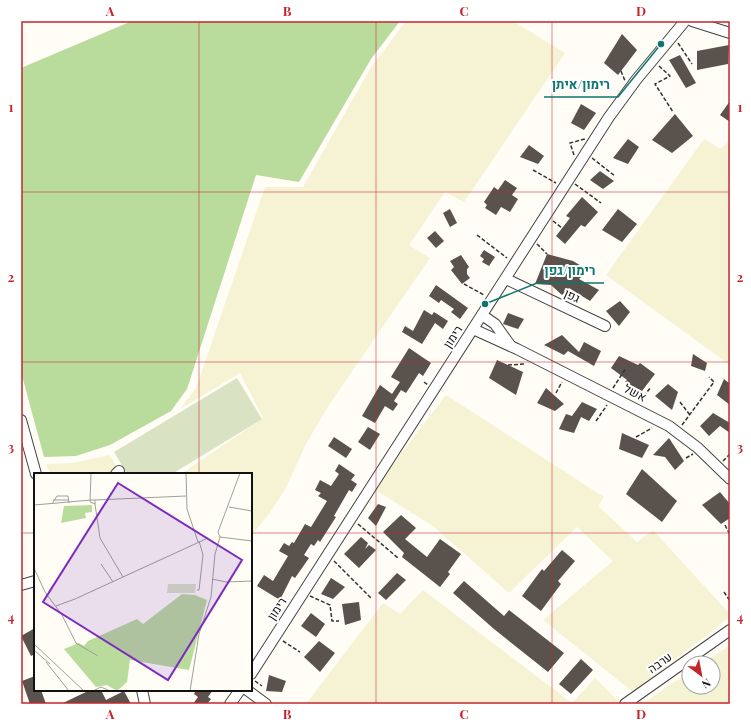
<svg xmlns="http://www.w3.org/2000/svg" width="751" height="725" font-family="'Playfair Display',Heebo,serif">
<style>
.farmland{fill:#f6f3d4}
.forest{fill:#b9dc9c}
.cemetery{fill:#d9e3c4}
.building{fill:#5a524d}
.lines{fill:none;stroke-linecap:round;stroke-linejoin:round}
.minor-casing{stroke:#444;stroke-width:12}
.path{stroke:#333;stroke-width:1.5;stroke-dasharray:4 2;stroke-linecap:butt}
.minor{stroke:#fff;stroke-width:10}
.grid{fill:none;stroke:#c4262e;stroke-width:1;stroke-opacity:0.55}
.labels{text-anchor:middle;stroke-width:4;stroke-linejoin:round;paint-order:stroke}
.street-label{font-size:12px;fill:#111;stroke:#fff}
.inset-road{fill:none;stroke:#a09f9a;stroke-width:1}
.view{fill:#7b2cbf;fill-opacity:0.15;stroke:#7b2cbf;stroke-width:2}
.inset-edge{fill:none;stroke:#111;stroke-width:2}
.leader{fill:none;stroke:#0f766e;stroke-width:1.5}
.callout-dot{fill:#0f766e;stroke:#fff;stroke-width:1.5}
.callout-label{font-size:13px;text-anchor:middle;font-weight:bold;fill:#0f766e;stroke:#fff;stroke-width:4;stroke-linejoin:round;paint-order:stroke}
.neatline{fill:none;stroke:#c4262e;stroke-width:1.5}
.grid-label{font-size:13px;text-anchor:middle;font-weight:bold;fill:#c4262e}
</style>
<rect width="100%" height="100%" fill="#fffdf5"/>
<!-- farmland -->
<g class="farmland">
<polygon points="406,21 513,21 565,53 464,202 445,192 409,245 430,258 329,405 306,444 285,490 269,514 251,536 251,474 181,474 263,418 240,373 180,409 196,388 265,187 303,187 370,69"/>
<polygon points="704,139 721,149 730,139 730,365 606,275"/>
<polygon points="446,395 604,497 598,506 637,542 653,530 730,614 730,617 633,692 543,620 613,561 577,527 509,593 433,526 374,489"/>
<polygon points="110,455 121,474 51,474 46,464 72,463"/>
<polygon points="423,590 572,703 595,678 619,702 616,704 306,704 383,603 400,614"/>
<polygon points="730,645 730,704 642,704 689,672 689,687 713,687 713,663 703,663"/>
</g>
<!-- forest -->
<polygon class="forest" points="132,21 400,21 371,59 299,182 256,175 187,389 171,411 110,445 76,456 44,457 21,372 21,68"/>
<!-- cemetery -->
<polygon class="cemetery" points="237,378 262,419 172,474 127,474 114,452"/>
<!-- building -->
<g class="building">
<polygon points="622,34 637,50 618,75 604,63"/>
<polygon points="729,45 728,64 697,70 697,51"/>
<polygon points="680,55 696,83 686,88 669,60"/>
<polygon points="730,101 730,122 720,115"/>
<polygon points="581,104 596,113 584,130 571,123"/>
<polygon points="675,114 693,136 672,153 652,140"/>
<polygon points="628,139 639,147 628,164 613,158"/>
<polygon points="529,145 544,156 538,164 520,157"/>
<polygon points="600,171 614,181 603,189 590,180"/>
<polygon points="505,180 517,188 512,195 518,199 510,212 501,207 496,215 485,208 487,205 484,202 494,187 498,190"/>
<polygon points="582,197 598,212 585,227 581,225 565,244 556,236 570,218 566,216"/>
<polygon points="450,209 457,223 450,227 443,213"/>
<polygon points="618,209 637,224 622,242 602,230"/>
<polygon points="435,231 444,241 436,248 427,238"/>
<polygon points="484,250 495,257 489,266 482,262 484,259 480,256"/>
<polygon points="547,254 573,261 588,270 579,279 599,290 590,301 569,288 562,295 551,285 535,284"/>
<polygon points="461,255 469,267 467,269 467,274 470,278 462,284 451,270 454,267 450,261"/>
<polygon points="436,285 468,308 460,319 451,312 454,309 441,300 439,303 429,296"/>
<polygon points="620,301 630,312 619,326 606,311"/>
<polygon points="424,310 432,315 434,312 448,321 443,329 435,323 422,344 402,332 405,326 413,331"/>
<polygon points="508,313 524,319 518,329 503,324"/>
<polygon points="562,335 579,352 584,342 601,351 594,366 568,351 564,355 544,345"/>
<polygon points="409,348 431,363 423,376 419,373 406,393 401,390 394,401 398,404 393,411 385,406 375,423 362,416 380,385 392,394 400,382 391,377"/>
<polygon points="693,354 707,363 705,371 691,366"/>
<polygon points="619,356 638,365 640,363 655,374 642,391 625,382 627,380 611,368"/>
<polygon points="497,360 523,372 516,395 489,378"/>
<polygon points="724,379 730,384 730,405 717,395"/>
<polygon points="668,384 678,392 672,410 655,396"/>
<polygon points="546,388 564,404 555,411 537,403"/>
<polygon points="582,402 597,409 589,421 581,417 574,433 559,429 566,414 572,416"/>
<polygon points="713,413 730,423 730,433 720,426 709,436 700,426"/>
<polygon points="368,427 380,434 370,450 358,442"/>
<polygon points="622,433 649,445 642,458 619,449"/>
<polygon points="334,437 352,449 346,458 328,446"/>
<polygon points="669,438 684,461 675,470 665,457 653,455"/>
<polygon points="339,464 355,475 351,480 357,484 352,492 349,490 334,516 336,517 320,542 318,540 314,546 311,544 304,555 309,558 295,578 292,576 280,600 257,586 264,575 273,581 288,556 279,551 284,543 289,546 292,542 294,543 305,524 311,527 327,501 318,496 321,493 315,490 320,480 331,486 339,474 335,471"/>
<polygon points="642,469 677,501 662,522 626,494"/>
<polygon points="720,492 730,504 730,518 721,524 702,505"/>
<polygon points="378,504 386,507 376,526 368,518"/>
<polygon points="401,515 416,528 405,539 427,557 440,539 461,554 448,572 450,574 440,587 402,557 404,553 383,532"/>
<polygon points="361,537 368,543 365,549 369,545 376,550 359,568 344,554"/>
<polygon points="562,550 575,561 558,581 561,584 541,611 522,596 542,569 544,571"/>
<polygon points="397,573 406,580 386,600 378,593"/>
<polygon points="331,578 345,587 333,599 321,594"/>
<polygon points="464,581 504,616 509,610 564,653 548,672 494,629 453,593"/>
<polygon points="359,602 361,620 345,625 342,604"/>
<polygon points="311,613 325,624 316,637 301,626"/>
<polygon points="35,628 35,654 31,656 21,636"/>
<polygon points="319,641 335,653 320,672 304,657"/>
<polygon points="581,659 593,670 571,694 559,684"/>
<polygon points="269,675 286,681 282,692 266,691"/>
<polygon points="35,676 35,690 41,690 46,704 30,704 22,681"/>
<polygon points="90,690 101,690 106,700 124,691 131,704 61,704"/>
<polygon points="196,690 213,690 208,697 211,699 207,704 193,704 198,697 194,694"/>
</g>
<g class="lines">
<!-- minor casing -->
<g class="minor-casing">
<g id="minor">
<polyline points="692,21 730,33"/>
<polyline points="506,279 605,326"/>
<polyline points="482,315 495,324 510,345"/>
<polyline points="473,329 517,349 669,426 698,448 730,479"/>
<polyline points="21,420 36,474"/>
<polyline points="116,474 119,471"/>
<polyline points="21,585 35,581"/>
<polyline points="251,674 609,117 636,80 685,21"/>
<polyline points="142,690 145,704"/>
<polyline points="247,690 266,704"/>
<polyline points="230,704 240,690"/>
<polyline points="625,704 730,630"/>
</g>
</g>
<!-- path -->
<g class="path">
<polyline points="678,43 692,64"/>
<polyline points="659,66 670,76 655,84 673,112"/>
<polyline points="621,71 625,81"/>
<polyline points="574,155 570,143 585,139"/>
<polyline points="592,158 615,176"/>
<polyline points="533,170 556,183"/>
<polyline points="575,184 601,203"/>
<polyline points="553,221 562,228"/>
<polyline points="477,235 507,258"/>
<polyline points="537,244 547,254"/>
<polyline points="464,284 484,295"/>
<polyline points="508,365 526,364"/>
<polyline points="424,382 428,385"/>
<polyline points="613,388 626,368"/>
<polyline points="556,393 562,382"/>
<polyline points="640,401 651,387"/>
<polyline points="680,402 690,415"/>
<polyline points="596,421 607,405"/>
<polyline points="682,425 714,382 709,377"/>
<polyline points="636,437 652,428"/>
<polyline points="686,458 693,454"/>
<polyline points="723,461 730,454"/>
<polyline points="358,524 398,558"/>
<polyline points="725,525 730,535"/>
<polyline points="334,561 372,599"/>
<polyline points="724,592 730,601"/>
<polyline points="310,596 330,605 332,621 339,621"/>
<polyline points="283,641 300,652"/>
<polyline points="255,681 262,686"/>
</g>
<!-- minor -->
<use href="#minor" class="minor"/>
</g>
<!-- grid -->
<path class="grid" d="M199,21V474M376,21V704M552,21V704M21,192H730M21,362H730M21,533H35M251,533H730M199,690V704"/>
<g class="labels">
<!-- street labels -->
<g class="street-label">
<text transform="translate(572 296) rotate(25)" y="4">גפן</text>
<text transform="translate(453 337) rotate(-57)" y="4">רימון</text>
<text transform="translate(635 393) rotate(27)" y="4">אשל</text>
<text transform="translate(277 609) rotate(-57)" y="4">רימון</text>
<text transform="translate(660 663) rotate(-35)" y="4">ערבה</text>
</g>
</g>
<!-- overview -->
<g transform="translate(34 473)">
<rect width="218" height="218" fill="#fffdf5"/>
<path d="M58,32V39L51,40L52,45L27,50L30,33ZM148,121L161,122L173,127L155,197L96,187L93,209L83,218L73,212L62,214L30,176L45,170L50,173L54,168L103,146L109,151Z" fill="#b9dc9c"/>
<path d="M134,111H162L161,120H133Z" fill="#d9e3c4"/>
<path class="inset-road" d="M57,0L56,29L61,31V27H57M152,0L153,36L164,69M19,27H35M61,27L152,23M18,31L23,23H34L35,30M61,31L66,65L89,104M0,32L57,27M195,34L218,38M186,64L218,68M67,91L79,109M0,95L11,119L28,142L42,170L64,183M178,106L192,109L218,108M163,117H165L169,82L165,68M22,133L41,126L174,65M0,171L50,218M0,177L16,191M12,189L35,218M59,218L67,214L76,218M156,218L165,161L177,124L181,81L186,64L184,59L206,0"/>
<path class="view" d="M84,10L208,87L134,207L9,129Z"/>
<rect width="218" height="218" class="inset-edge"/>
</g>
<!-- callouts -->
<path class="leader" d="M661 44L618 97H544M485 304L537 283H604"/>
<g class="callout-dot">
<circle cx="661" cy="44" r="4"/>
<circle cx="485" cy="304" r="4"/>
</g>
<g class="callout-label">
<text x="581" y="89">רימון/איתן</text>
<text x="570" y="275">רימון/גפן</text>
</g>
<!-- border -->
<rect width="751" height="725" fill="none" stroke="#ffffff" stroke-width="44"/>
<!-- north arrow -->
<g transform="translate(701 675) rotate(148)"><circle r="19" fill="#ffffff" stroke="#a0a0a0"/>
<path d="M0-3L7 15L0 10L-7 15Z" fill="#c4262e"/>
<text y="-6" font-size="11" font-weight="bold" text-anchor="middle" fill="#111111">N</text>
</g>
<rect x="22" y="22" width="707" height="681" class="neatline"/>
<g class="grid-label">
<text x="110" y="16">A</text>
<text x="287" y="16">B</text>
<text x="464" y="16">C</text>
<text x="641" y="16">D</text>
<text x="11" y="112">1</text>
<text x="740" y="112">1</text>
<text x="11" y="282">2</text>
<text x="740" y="282">2</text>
<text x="11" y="452">3</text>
<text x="740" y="452">3</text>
<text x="11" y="622">4</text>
<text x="740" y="622">4</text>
<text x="110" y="719">A</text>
<text x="287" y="719">B</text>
<text x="464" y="719">C</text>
<text x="641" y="719">D</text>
</g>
</svg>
